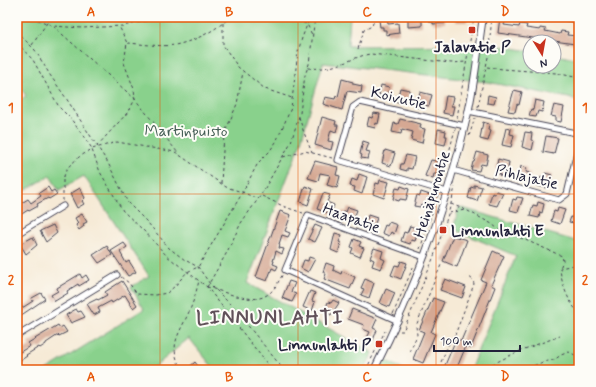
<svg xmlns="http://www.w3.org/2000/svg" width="596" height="387" font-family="Mynerve,sans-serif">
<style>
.green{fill:#89d18c;stroke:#567a64}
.building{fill:#d5a893}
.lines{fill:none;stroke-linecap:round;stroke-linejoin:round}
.minor-casing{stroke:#424052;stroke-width:7}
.tertiary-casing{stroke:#424052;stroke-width:8}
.path{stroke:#424052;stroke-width:1;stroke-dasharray:3 3;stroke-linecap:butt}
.minor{stroke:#fff;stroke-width:5}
.tertiary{stroke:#fff;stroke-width:6}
.grid{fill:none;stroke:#e8590c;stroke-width:1;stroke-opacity:0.55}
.poi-dot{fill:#c8321e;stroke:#fdfcf7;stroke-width:1.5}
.labels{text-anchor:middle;stroke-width:4;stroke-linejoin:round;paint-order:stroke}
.poi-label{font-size:16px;font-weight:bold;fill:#22223b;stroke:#fdfcf7}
.street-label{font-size:16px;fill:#22223b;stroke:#fdfcf7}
.park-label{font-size:16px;fill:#465f57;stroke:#fdfcf7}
.district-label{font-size:20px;font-weight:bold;letter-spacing:1px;fill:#61515a;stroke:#fdfcf7}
.neatline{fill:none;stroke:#e8590c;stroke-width:1.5}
.grid-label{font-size:13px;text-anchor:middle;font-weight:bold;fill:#e8590c}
</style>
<rect width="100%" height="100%" fill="#fdfcf7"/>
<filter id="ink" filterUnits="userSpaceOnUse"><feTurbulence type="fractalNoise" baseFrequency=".025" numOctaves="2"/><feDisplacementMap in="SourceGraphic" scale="8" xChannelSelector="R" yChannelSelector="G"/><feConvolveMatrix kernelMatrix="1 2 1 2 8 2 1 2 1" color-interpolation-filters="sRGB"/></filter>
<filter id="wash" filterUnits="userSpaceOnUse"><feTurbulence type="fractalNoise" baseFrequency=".012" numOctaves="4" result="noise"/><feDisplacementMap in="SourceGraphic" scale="16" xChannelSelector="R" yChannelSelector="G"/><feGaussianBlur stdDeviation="0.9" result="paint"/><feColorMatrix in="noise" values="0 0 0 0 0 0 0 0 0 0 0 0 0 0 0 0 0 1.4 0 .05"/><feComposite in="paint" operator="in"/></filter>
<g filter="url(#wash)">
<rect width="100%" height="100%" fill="#f6ead6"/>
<!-- green -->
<g class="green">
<polygon points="17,17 350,17 348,46 493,45 530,51 530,66 554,66 554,55 579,59 579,100 487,82 323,63 301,142 247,283 373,353 364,370 215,370 189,338 151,370 46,370 144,309 131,287 149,276 84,176 59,190 50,176 17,195 17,102 26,96 17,82"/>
<polygon points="459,207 579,242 579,370 470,370 516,256 453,229"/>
<polygon points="385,360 405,370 380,370"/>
</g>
<g id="blocks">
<!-- building -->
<g class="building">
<polygon points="408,17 420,17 420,20 422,20 422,26 408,27"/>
<polygon points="430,17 445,17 445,23 433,24 433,22 430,22"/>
<polygon points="455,17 466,17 467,22 456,22"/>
<polygon points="500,17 506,17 504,25 519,27 520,24 527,25 526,28 540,30 540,28 546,29 545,31 560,34 561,31 568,32 567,35 577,36 575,44 498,33"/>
<polygon points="387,19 388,24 398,23 399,33 386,35 386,30 383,30 383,27 380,27 379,20"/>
<polygon points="342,79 353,82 353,84 362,86 361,93 347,91 342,110 323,104 325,97 335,99 336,96 338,97"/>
<polygon points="381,85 389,87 387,97 379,95"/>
<polygon points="400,88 410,90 408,101 402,99 401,103 395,101 397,95 398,96"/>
<polygon points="514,90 522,92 519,105 517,104 515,112 508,111"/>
<polygon points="420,92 432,95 429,106 423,105 422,108 416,107"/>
<polygon points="488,95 496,97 494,104 487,103"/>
<polygon points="446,96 453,97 451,106 454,106 452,115 443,113"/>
<polygon points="535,100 544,102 542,112 538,111 536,117 529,116 531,109 533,110"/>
<polygon points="554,105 564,107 561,122 556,121 556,117 551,116"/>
<polygon points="374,113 380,114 378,124 376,123 375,128 367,126 369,117 372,118"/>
<polygon points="322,117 336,121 335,125 338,125 336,132 331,130 328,141 333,142 331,150 315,145"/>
<polygon points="400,119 421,124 420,128 425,129 422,143 411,140 413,132 402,129 401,134 392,132 394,123 398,124"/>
<polygon points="483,122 489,124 488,130 491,131 488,141 480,139"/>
<polygon points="506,128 511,129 510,134 514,135 511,147 502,145"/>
<polygon points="438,129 446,131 445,136 447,136 445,145 436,143"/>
<polygon points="525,132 532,133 531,140 534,141 532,150 522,147"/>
<polygon points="546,136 558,138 554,154 543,152"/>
<polygon points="363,141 369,143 366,151 370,152 368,159 361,158 362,155 360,154"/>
<polygon points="385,150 395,153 391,166 382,163"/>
<polygon points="477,152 488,155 486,165 481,164 479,171 471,170 473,162 474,162"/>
<polygon points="406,155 415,157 412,169 407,168 407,171 400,169 401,164 403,164"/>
<polygon points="498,159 509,162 507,177 499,175 500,170 496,169"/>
<polygon points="431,160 440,162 437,174 434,174 433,179 425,176"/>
<polygon points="315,161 338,167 336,175 340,176 337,188 327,185 330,175 320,173 318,181 308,178"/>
<polygon points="521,166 527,168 526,172 530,173 528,183 518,180"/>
<polygon points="545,173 552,175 549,186 548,186 547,188 538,186 541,177 544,178"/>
<polygon points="359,174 367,177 362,194 354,191 355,187 350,186 352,179 357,181"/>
<polygon points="380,180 389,182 384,198 373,194 376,183 379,184"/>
<polygon points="474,185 482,187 477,201 468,198 471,187 474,188"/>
<polygon points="305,186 313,189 308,205 300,202"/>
<polygon points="401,186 409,189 406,200 400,199 399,201 393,199 396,188 400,189"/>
<polygon points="48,187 51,192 54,190 57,194 49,199 48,198 37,204 38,206 29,211 28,210 17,217 17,206 28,199 31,203 41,196 39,193"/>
<polygon points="80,188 85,198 82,201 84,204 77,208 70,194"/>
<polygon points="496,191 503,193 497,206 489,204 492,193 495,194"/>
<polygon points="421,192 430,195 426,207 421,205 420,207 414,206 417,195 420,196"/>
<polygon points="323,193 330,195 327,202 334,205 331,214 317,209"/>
<polygon points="517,197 523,198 518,212 510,210 513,199 516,200"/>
<polygon points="538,202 544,204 542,213 540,212 539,218 530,216 533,205 537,206"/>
<polygon points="348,207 357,210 354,218 350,217 349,221 341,218 343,211 346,212"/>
<polygon points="558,208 565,210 560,224 551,221 554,211 557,212"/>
<polygon points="280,211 291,215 285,231 290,233 288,237 282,235 279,244 280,244 279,248 284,249 282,254 276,251 273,261 274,261 273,264 278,266 276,270 272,268 267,281 256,277"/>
<polygon points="82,214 87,222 83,224 84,226 79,230 76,225 78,223 75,218"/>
<polygon points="368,215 377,218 374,226 370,225 369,228 361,225 364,218 367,219"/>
<polygon points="571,217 579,219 579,224 569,222"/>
<polygon points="389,222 397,225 394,234 391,232 389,236 382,233 385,225 387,226"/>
<polygon points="53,225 57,233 46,242 40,231"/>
<polygon points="315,225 322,228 315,242 308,239"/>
<polygon points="410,226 419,229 415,241 411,240 410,244 401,241 404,232 407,233"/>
<polygon points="335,233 342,235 339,242 341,243 338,253 331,250"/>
<polygon points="453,236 467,240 457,267 443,261"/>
<polygon points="33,237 37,245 26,254 20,244"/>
<polygon points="354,239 361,242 359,246 364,248 360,257 351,253 353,248 351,247"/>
<polygon points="124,243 127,247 120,252 126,263 129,261 136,272 128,276 111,251"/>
<polygon points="107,246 112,255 99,263 93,255"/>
<polygon points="374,248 383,251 381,258 385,260 381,269 372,266 374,260 370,258"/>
<polygon points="493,251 504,256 491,285 495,287 471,348 466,346 456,370 443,370 456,339 461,341 486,282 481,280"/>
<polygon points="309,257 315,259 308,272 301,268 304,260 308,261"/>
<polygon points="401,261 407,263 401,279 391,275 395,265 399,266"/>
<polygon points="326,263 334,266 333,270 341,274 342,271 355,277 350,289 324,279 326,274 323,272"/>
<polygon points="80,274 82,278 86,275 89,280 79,286 78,284 67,291 68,293 55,301 51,295 58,291 57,288"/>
<polygon points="365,279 374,283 369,298 361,295 364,289 361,288"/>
<polygon points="445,279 466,287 462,298 440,290"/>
<polygon points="122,281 137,305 133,308 125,295 112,303 111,301 98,308 100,312 94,315 87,304 97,299 98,300 107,295 105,292"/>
<polygon points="289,281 295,283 291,292 296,294 292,302 282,298"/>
<polygon points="386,289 395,293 389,307 380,303"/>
<polygon points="310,291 315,293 312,301 315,302 312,311 303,307"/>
<polygon points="41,293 45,299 17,318 17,300 22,308 33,301 32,298"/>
<polygon points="433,298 444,302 431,332 435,334 423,363 413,359 424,332 419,330"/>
<polygon points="333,300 339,303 331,315 324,312 328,302 331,303"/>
<polygon points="76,309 78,312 81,311 85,317 71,323 66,315"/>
<polygon points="352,309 377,319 373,328 377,330 373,340 367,338 370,332 363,329 364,325 348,319"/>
<polygon points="58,325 60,328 63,326 67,332 59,336 58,335 46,343 46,344 40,348 39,347 26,355 27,356 21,360 20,359 17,360 17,347 20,352 30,346 28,343"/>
<polygon points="195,362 201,370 186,370"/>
</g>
</g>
</g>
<g filter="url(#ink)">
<use href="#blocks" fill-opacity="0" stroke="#424052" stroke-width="1"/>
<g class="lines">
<!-- minor casing -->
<g class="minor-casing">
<g id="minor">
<polyline points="562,17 579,20"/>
<polyline points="468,111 576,133 579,136"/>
<polyline points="453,170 559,200 567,194 579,143"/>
<polyline points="447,192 338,160 353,107 360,102 465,126"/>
<polyline points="17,234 63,206"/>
<polyline points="398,321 285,270 308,215 424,257"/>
<polyline points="17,336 117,275"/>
</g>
</g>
<!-- tertiary casing -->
<g class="tertiary-casing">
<path id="tertiary" d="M374,370C415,288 448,203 468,113C475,82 478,49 483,17"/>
</g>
<!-- path -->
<g class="path">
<polyline points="32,17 53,26 82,28 123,26 164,17"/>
<polyline points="223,17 223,45 238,67 265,89 292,98"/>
<polyline points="286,17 307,24 313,37"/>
<polyline points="53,26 135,99 178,153"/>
<polyline points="17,32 35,50 50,75 66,98 108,163 128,203 148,223 169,248 185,260 198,267 210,284 232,306 284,370"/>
<polyline points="17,43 33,60 59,107 71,119 91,147 100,172 123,211 143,230 167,256 207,287 272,370"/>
<path d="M128,43C141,44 162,47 175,45C195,41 215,31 230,17"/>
<polyline points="32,45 51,17"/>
<polyline points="358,49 364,30 372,26 375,17"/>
<polyline points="487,67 503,69 556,73 579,78"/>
<path d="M308,68C318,69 328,68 337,65C349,62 359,55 371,54L451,63L466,62"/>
<polyline points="478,107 488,57 492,17"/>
<polyline points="299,117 303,130 312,153"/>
<polyline points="457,118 474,17"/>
<polyline points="469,136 475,118"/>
<polyline points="97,146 129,111 135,99 134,89 124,63 127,43 119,26"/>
<polyline points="283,157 305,151 332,158"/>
<polyline points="221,183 224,135 237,104 243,72"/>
<polyline points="441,184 455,129"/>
<polyline points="262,196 285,207 303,213"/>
<polyline points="63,201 63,179 67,168 79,157 92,149 117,142 175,152 226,187 242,192 258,199"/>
<polyline points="451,204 466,210 492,224 504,234 514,235 562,256 563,261 560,268"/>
<polyline points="449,213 465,210"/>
<polyline points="420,249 438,195"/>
<path d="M579,264L560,268C561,283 568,302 579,313"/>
<polyline points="121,277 129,283 137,294 156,295 167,293 175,286 187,272 198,267 240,197 258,163 269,152 276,142 285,122 291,108 298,52 302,38 310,17"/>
<polyline points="207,287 226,254 241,223 261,195 291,142 300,113 305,75 309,64 315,17"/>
<path d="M207,287C222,291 252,304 265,296C274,292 278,282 283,274"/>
<polyline points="393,314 414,265"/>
<path d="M400,331H403C423,284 444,237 455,187"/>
<polyline points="410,352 417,335 416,326 441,265"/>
<polyline points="441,362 450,341 455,335 474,284 473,280 468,276"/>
<path d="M182,370C168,346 178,336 188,314C193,304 196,292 199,281"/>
<polyline points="366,370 385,331"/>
<polyline points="490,370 493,364 519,351 560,336"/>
<polyline points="523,370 543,362 554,360 561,355 569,352 579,357"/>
</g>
<!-- minor -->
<use href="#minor" class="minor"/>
<!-- tertiary -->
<use href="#tertiary" class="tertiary"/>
</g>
</g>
<!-- grid -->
<path class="grid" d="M160,17V370M298,17V370M436,17V370M17,194H579"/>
<!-- markers -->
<g class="poi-dot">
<rect x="468" y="26" width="8" height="8" rx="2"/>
<rect x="439" y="226" width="8" height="8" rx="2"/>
<rect x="375" y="340" width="8" height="8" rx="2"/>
</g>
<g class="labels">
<!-- poi labels -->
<g class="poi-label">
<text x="472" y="52">Jalavatie P</text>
<text x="451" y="236" text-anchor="start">Linnunlahti E</text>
<text x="371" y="350" text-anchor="end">Linnunlahti P</text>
</g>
<!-- street labels -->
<g class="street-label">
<text transform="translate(399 97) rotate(13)" y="6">Koivutie</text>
<text transform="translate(527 176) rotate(13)" y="6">Pihlajatie</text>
<text transform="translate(431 194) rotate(-73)" y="6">Heinäpurontie</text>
<text transform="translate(352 217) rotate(20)" y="6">Haapatie</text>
</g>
<!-- park labels -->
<g class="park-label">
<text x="186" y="136">Martinpuisto</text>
</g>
<!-- district labels -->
<g class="district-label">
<text x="270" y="324">LINNUNLAHTI</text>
</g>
</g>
<!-- margin -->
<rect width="596" height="387" fill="none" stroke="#fdfcf7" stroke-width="44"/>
<!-- north arrow -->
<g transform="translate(542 54) rotate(169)"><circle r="19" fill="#fdfcf7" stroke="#a5a5ac"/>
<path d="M0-3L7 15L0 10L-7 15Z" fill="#c8321e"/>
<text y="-6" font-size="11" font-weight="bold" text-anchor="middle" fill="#22223b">N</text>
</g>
<!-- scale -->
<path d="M434 345v6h86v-6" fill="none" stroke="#22223b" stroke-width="2"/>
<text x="440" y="345" font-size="12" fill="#22223b" stroke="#fdfcf7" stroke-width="3" paint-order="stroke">100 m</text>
<rect x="22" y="22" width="552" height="343" class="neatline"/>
<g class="grid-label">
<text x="91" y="16">A</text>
<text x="229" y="16">B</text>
<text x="367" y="16">C</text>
<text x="505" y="16">D</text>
<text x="11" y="112">1</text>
<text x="585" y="112">1</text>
<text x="11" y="284">2</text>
<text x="585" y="284">2</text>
<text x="91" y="381">A</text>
<text x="229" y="381">B</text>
<text x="367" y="381">C</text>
<text x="505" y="381">D</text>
</g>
</svg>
